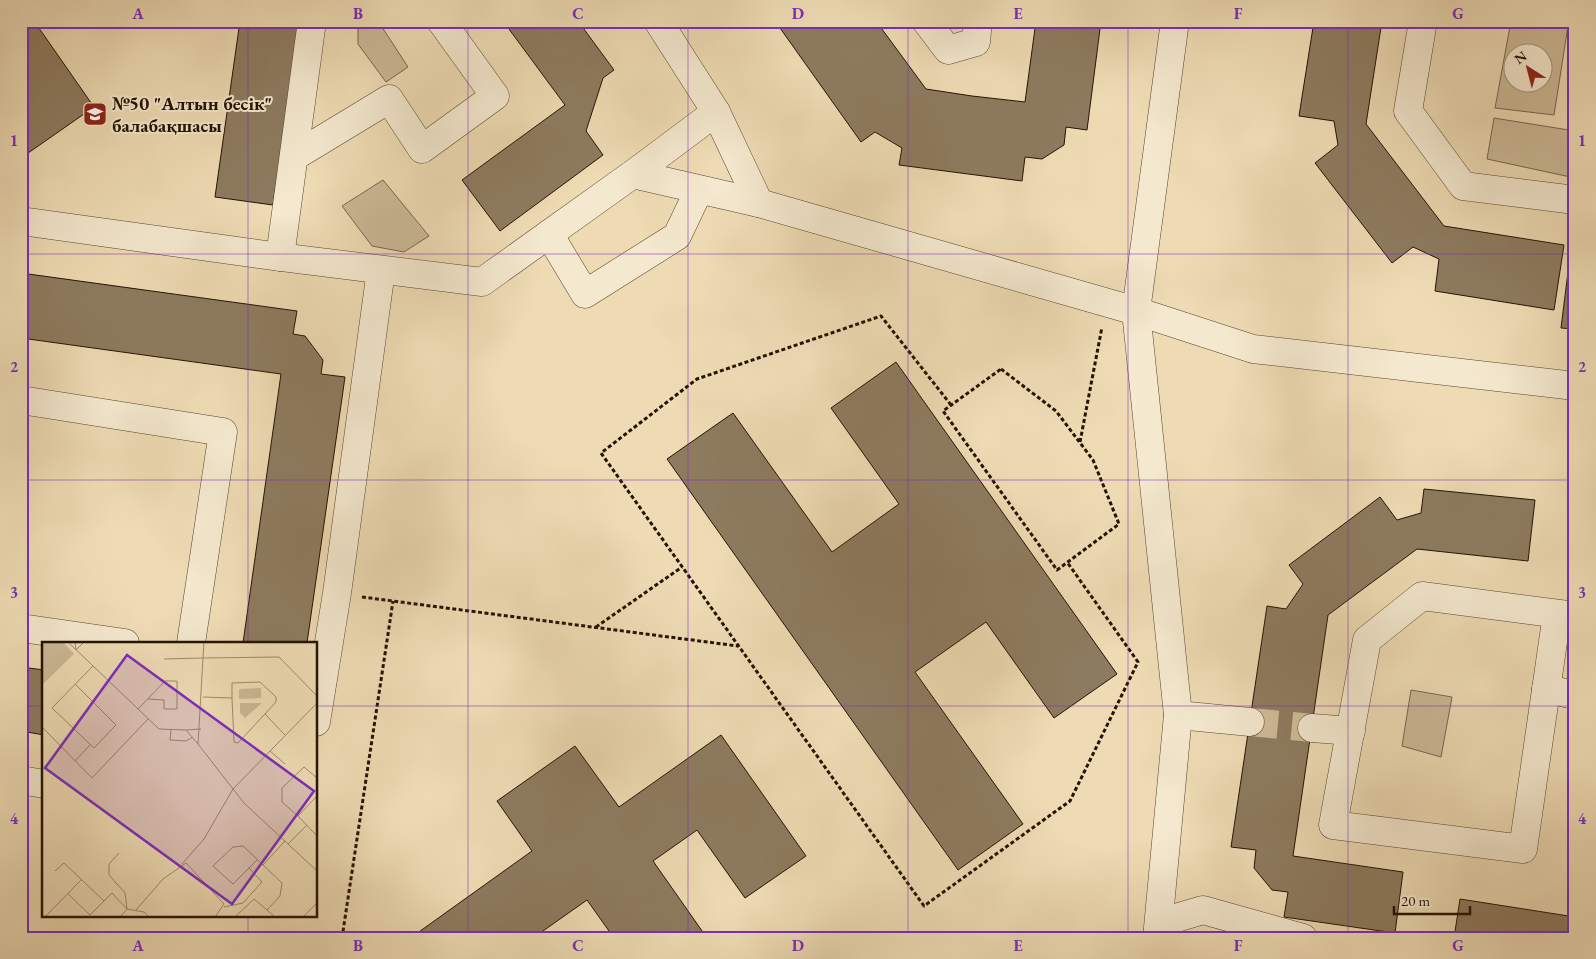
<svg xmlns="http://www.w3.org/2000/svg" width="1596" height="959" font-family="'EB Garamond',serif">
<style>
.green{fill:#cbb996;stroke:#77664c;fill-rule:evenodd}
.building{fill:#8d7b5f;stroke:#231302}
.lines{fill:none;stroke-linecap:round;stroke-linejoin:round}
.minor-tunnel{stroke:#d0bd99;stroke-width:28;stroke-dasharray:28 14;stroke-linecap:butt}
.minor-casing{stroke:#56452e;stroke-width:29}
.path{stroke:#231302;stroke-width:3;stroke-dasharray:4 2.5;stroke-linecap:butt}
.minor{stroke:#f4e8ce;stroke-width:28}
.grid{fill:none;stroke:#7b2cbf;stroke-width:1;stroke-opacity:0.55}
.labels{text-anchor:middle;stroke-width:4;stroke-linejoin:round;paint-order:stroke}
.poi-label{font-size:19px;font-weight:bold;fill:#231302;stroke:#f4e8ce;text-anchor:start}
.inset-road{fill:none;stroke:#9d8b6d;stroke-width:1}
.view{fill:#7b2cbf;fill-opacity:0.15;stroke:#7b2cbf;stroke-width:2.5}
.inset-edge{fill:none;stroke:#231302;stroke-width:2.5}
.neatline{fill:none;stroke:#7b2cbf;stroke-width:2}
.grid-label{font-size:16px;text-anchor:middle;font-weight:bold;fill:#7b2cbf}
</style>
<rect width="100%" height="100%" fill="#eedbb4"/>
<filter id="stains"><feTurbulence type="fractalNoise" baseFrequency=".004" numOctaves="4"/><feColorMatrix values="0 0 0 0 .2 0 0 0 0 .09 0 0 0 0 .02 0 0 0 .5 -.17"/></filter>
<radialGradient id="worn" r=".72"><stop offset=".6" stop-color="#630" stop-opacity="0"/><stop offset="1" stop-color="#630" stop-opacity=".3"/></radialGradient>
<!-- green -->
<g class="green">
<polygon points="364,21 378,21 408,67 386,82 358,44 358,25"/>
<path d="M1511,21L1568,26L1554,115L1495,108ZM1514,52H1544V82H1514Z"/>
<polygon points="1494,118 1575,131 1575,178 1487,159"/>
<polygon points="383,180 429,236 404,252 372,246 342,206"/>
<polygon points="1411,690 1452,697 1441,757 1402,746"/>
</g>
<!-- building -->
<g class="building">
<polygon points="21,21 34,21 94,107 21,158"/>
<polygon points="240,21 300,21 273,205 215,197"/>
<polygon points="503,21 578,21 614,70 603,78 586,131 603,155 500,231 462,180 565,105"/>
<polygon points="775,21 876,21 926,89 972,96 1025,102 1036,21 1101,21 1087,130 1066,127 1064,145 1042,159 1025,157 1022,181 899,165 902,148 875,132 861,142"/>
<polygon points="1314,21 1382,21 1366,124 1444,226 1564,245 1554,310 1435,291 1439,259 1413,247 1392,263 1315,163 1338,145 1334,121 1299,116"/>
<polygon points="1570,256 1575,256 1575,329 1561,328"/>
<polygon points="21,273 297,311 293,334 305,336 323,360 321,374 345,377 307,643 243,643 281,374 21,338"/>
<polygon points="896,362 1117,674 1054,718 986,622 915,672 1023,824 958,870 667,459 733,413 832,552 899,504 831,408"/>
<polygon points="1424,489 1535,500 1528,561 1417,549 1328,615 1293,856 1403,872 1395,933 1284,917 1288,892 1272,890 1254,868 1256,850 1231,847 1267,606 1286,609 1303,584 1289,565 1380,497 1397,520 1421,513"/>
<polygon points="21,667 44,670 44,735 21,731"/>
<polygon points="721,735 806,856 745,898 697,830 653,861 707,938 614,938 587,900 533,938 419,938 416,934 532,851 497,801 575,746 619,807"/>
<polygon points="1460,899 1575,917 1575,938 1454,938"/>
</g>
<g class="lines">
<!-- minor-tunnel -->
<polyline class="minor-tunnel" points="1250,722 1312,728"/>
<!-- minor casing -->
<g class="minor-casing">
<g id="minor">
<polyline points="926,21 948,50 976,42 978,21"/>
<polyline points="1423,21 1408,111 1463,186 1575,200"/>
<polyline points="295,156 389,99 422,149 495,96 441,21"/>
<polyline points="633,174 716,112"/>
<polyline points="759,203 1136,311 1175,21"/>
<polyline points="21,221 280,257 482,282 633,174 759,203 716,112 658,21"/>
<polyline points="549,234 585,294 677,236 699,190"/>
<polyline points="280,257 312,21"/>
<polyline points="21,400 223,432 191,643"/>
<polyline points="1557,614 1523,849 1333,825 1367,640 1422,596 1575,616"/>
<polyline points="21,628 125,643"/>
<polyline points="1546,689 1575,695"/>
<polyline points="1178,715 1250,722"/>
<polyline points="316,722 337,593 381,270"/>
<polyline points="1312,728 1351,731"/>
<polyline points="21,780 44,784"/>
<polyline points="1157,938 1178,715 1136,311 1253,349 1575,386"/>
<polyline points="1158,938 1176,918 1203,910 1303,938"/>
</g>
</g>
<!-- path -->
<g class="path">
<polygon points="1001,369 1056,411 1093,460 1119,524 1057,570 943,411"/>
<polyline points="951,405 881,316 697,379 601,453 924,906 1070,801 1138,662 1067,562"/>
<polyline points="1080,442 1102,327"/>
<polyline points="362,597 738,646"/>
<polyline points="596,627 682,567"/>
<polyline points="342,938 393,601"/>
</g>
<!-- minor -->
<use href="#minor" class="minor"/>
</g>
<!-- grid -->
<path class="grid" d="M248,21V643M468,21V938M688,21V938M908,21V938M1128,21V938M1348,21V938M21,254H1575M21,480H1575M21,706H44M316,706H1575M248,915V938"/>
<!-- icons -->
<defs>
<g id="school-square" transform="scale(1.25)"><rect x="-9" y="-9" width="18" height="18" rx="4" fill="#8f2418" stroke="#f4e8ce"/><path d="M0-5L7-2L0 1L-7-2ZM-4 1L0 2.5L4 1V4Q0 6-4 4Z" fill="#fff"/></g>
</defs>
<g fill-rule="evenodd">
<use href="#school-square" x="95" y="114"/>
</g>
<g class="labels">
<!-- poi labels -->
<g class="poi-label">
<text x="112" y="110">№50 "Алтын бесік"<tspan x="112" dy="22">балабақшасы</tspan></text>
</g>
</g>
<!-- overview -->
<g transform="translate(42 642)">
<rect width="275" height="275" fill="#eedbb4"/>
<path d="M0,0H21L32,12L0,43ZM219,46V56L197,57V47ZM198,61H220L203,76L198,71Z" fill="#cbb996"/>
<path class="inset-road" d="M26,0L117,87L144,88L156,102L161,16L122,17M33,0L34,8L42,0M162,0L161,16L237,15L275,54M33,42L74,83L52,106L10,66L51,24M161,55L190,56V41L218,40L234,55V60L196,101L192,100L190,56M96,67L123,39H135V67H122V58L106,57M223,72L243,93M0,85L50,136L106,77M129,88L128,98L144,99L151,95M144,88L159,87M156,102L191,147L275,61M228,109L243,122M33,119L48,103M275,136L262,125L240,146V160L256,174L275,154M256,174L275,194M246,202L265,183M77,211L67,222V233L83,251L85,267L102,270L107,275M215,218L191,242L171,224L191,205L201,204L240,241L238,254L225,268L233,275M140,222L162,197L191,147L202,161L275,229M221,223L243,199M13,229L22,221L62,259L70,251L85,267L78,275M26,252L48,273L62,259M182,265L201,261L220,240L207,226M94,268L121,237L144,221L182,262L173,275M3,275L39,238M193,275L212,257L225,268M261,275L275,261"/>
<path class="view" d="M85,13L272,149L190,262L3,126Z"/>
<rect width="275" height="275" class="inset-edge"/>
</g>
<!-- margin -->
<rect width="1596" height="959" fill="none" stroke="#eedbb4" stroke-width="55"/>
<!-- north arrow -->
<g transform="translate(1528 68) rotate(324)"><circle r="24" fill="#f4e8ce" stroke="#a0937c"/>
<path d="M0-4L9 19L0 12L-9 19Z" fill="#8f2418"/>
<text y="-8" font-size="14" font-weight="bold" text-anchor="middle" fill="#231302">N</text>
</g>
<!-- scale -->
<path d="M1394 906v8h76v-8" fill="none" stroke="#231302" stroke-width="2.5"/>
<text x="1401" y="906" font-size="15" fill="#231302" stroke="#f4e8ce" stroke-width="4" paint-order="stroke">20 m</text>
<rect x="28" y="28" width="1540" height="904" class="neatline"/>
<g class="grid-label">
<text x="138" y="19">A</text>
<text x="358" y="19">B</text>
<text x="578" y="19">C</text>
<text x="798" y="19">D</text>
<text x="1018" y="19">E</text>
<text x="1238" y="19">F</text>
<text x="1458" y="19">G</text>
<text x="14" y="146">1</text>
<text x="1582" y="146">1</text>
<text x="14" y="372">2</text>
<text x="1582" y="372">2</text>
<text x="14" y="598">3</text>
<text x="1582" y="598">3</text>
<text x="14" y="824">4</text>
<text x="1582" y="824">4</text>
<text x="138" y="951">A</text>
<text x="358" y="951">B</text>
<text x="578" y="951">C</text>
<text x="798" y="951">D</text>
<text x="1018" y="951">E</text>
<text x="1238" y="951">F</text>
<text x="1458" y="951">G</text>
</g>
<rect width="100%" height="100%" filter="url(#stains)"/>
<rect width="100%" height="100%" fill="url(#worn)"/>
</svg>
